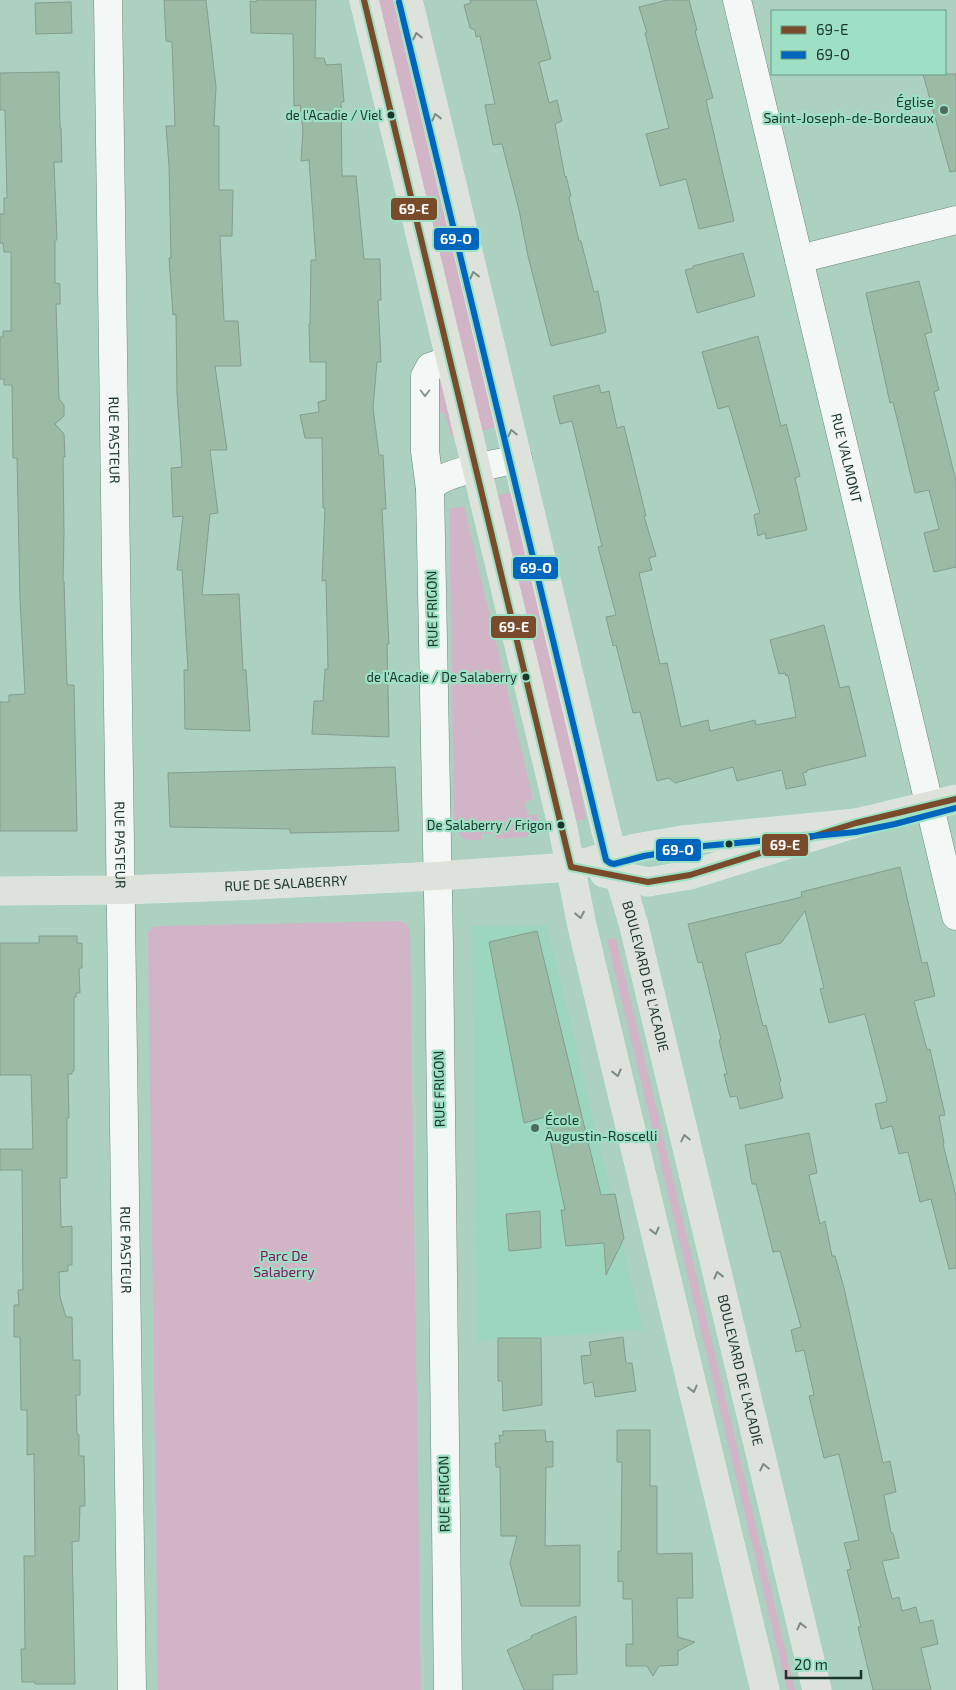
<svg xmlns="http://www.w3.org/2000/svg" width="956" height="1690" font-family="'Exo 2',sans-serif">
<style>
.built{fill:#9dd6be}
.green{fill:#d1b4c6}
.building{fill:#9bbba5;stroke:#859d8e}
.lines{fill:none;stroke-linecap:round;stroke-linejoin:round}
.minor-casing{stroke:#6c887d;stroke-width:29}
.major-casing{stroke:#daeae3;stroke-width:29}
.minor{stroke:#f3f8f6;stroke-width:28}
.major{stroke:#dde2da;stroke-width:28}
.bus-1-casing{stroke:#9ee0c3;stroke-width:10}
.bus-2-casing{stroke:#9ee0c3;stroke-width:10}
.bus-1{stroke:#7a4b2a;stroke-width:6}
.bus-2{stroke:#0065bd;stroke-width:6}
.oneway{stroke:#7c8c82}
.oneway2{stroke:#869690}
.poi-dot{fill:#4d6c5f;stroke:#9ee0c3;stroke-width:2}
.bus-dot{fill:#1a352a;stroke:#9ee0c3;stroke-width:2}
.labels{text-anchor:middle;stroke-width:4.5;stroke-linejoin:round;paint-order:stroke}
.bus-label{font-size:13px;fill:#1a352a;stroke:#9ee0c3;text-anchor:end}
.poi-label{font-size:14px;fill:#1a352a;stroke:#9ee0c3;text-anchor:end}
.street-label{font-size:14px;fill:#1a352a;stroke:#9ee0c3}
.park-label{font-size:14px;fill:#861561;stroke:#9ee0c3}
.line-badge{stroke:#9ee0c3;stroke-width:2}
.badge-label{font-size:14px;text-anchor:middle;font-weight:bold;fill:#fff}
</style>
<rect width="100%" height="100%" fill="#add1c1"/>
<!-- built -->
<polygon class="built" points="547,925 643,1330 477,1341 472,926"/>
<!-- green -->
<g class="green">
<polygon points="377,0 395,0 497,427 481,431"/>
<polygon points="438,382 441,383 442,386 454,436 451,435 444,413 436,411"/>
<polygon points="513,492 571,737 586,819 574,821 496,496"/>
<path d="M464,506L533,799L525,802L528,816L537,814L536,830L526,837L496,839L495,833L481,834V840C462,841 458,838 454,819L449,509Z"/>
<path d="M400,921C407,922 409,927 410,933L421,1690H158L148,932L153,927L163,926Z"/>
<polygon points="616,938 795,1690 787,1690 607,940"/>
</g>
<!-- building -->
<g class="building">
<polygon points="164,0 206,0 216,87 214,126 219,126 219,190 233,190 232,236 220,236 224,321 238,321 241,366 215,366 227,450 210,450 218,513 210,514 202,595 239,594 243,670 246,670 250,731 185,729 184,670 188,670 182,570 177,570 183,516 173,517 171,468 182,467 177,393 176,314 173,315 169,258 171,258 169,166 166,126 175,126 172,42 166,41"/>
<polygon points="256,0 316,0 315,58 324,58 326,65 341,64 344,102 341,102 342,176 356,176 364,259 380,259 381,300 378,300 381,362 377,362 373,408 379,455 383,455 386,509 382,509 389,644 387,644 389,737 312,734 314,701 323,701 325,669 328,669 326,580 322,581 325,508 323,508 322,438 305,438 300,415 319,412 318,402 326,400 326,362 310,362 309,324 310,324 311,260 316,260 309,160 301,161 303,130 300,105 294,106 293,34 251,33 250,1 256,2"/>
<polygon points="470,0 536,0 551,59 539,62 549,103 557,100 562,121 555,124 565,177 566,176 571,196 569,197 579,241 581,241 594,292 598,291 606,332 604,333 551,346 528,256 519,210 502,144 493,145 485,105 495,104 480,36 476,37 475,30 470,28 464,5 471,3"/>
<polygon points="667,0 689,0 697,30 695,31 713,98 706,100 734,221 699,229 686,179 660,186 646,134 669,128 645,33 647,33 639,7"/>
<polygon points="71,2 72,33 36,34 35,3"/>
<polygon points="59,72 60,128 61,128 62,162 54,162 57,240 55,240 55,283 60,284 60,304 56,304 59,399 64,405 64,416 55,424 64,434 65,457 63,457 64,535 63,581 64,581 67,685 74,685 77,831 0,831 0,702 9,702 9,695 25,694 20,600 17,458 13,458 12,385 4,385 4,379 0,379 0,337 3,337 3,331 11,331 11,252 4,252 3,243 0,243 0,214 4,214 4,198 7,198 5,110 0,110 0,73"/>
<polygon points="923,74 956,74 956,171 950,172"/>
<polygon points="743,253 755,296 697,313 685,270 693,268 693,266"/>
<polygon points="919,281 932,332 925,334 939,390 934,392 956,481 956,567 934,572 924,533 939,529 929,490 915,493 893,402 890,403 866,293"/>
<polygon points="758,336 781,426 786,424 800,476 795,478 807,530 766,539 765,533 758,536 754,515 760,513 729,406 718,409 702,352"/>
<polygon points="599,385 601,393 609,391 617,428 624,426 646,516 644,516 656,556 649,558 652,570 639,573 660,664 667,663 681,727 708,720 710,731 755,720 756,725 796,717 788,675 786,676 785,673 779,674 770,640 824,625 840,688 849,686 866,756 807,770 807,772 803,773 806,785 786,789 782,770 737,781 733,767 675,783 669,778 657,781 640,712 633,713 616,645 613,646 606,617 616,615 598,547 602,546 572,421 560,424 553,396"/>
<polygon points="395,767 399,831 290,833 290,829 170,827 168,773"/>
<polygon points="900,867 922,963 927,962 935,996 914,1001 927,1050 930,1049 945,1115 939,1116 944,1143 943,1144 956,1196 956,1268 949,1269 931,1199 920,1202 908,1152 899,1154 892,1126 881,1129 875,1104 886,1102 887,1099 865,1014 829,1023 820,989 824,988 805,911 781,943 745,953 763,1026 766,1025 781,1081 779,1082 783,1098 740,1109 737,1096 730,1097 724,1074 727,1074 719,1040 721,1039 702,962 698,963 688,924 802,897 801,892"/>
<polygon points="537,931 601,1195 615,1194 624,1238 606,1275 604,1243 566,1246 561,1210 565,1210 545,1117 524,1123 489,942"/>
<polygon points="39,936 77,936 77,943 82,943 82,968 79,968 80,993 76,993 76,997 74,997 74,1071 72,1071 72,1074 68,1074 69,1118 67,1118 67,1178 60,1178 61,1227 72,1226 72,1265 68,1265 68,1271 59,1272 60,1297 66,1317 72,1317 73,1360 80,1360 80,1395 76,1395 77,1434 79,1435 79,1456 84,1456 85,1506 80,1506 79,1541 72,1542 75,1684 35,1684 35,1682 22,1682 21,1649 25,1649 24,1556 35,1556 34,1454 27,1455 27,1410 21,1410 20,1337 14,1337 14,1305 19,1305 18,1290 23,1290 22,1170 0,1170 0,1149 33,1149 31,1075 0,1075 0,943 39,943"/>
<polygon points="809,1133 817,1173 809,1175 820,1224 825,1221 832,1256 835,1256 844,1288 883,1463 890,1461 896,1492 884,1495 891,1533 893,1533 899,1558 882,1561 892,1599 899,1597 902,1611 916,1607 920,1623 933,1620 938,1644 921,1648 931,1690 873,1690 858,1627 861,1627 847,1570 851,1569 844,1543 859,1540 839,1454 824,1458 809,1396 814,1395 804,1350 796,1352 791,1330 801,1327 780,1251 773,1252 756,1184 752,1184 745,1145"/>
<polygon points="540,1211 541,1248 509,1251 506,1214"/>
<polygon points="623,1337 626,1363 632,1363 636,1391 595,1397 593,1382 584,1384 581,1356 591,1355 589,1342"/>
<polygon points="498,1338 541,1338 542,1405 503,1411 502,1381 498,1381"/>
<polygon points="545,1430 546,1442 553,1441 553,1467 546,1467 545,1546 580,1545 580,1606 521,1606 510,1563 517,1536 501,1536 500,1467 496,1467 495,1443 500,1443 499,1435 503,1436 503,1431"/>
<polygon points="617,1430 650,1430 650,1486 657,1486 657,1554 692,1553 693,1598 677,1598 678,1637 695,1642 678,1651 678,1665 659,1666 653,1676 647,1666 626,1666 626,1644 633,1644 632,1599 623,1599 623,1581 618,1582 618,1551 621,1551 622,1462 617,1462"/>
<polygon points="576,1616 577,1674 553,1675 553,1690 524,1690 507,1650 532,1638 531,1636"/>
</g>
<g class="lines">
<!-- minor casing -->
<g class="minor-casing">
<g id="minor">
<path id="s1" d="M108,0L132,1690"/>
<path id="s2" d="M737,0L956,916"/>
<polyline points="799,259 956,220"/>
<path d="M430,489C441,471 498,464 518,459"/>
<polyline points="448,1690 439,945 430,489 425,451 425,376 430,367 450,360"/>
</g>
</g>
<!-- major casing -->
<g class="major-casing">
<g id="major">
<polyline points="364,0 562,824 582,926 765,1690"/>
<path id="s3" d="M408,0L606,831L634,926L817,1690"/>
<polyline points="604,873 648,882 690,875 856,823 956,799"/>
<path id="s4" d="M0,891L121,890L234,886L437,876L571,867L636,848L683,840L856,823"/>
</g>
</g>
<!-- minor -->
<use href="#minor" class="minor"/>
<!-- major -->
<use href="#major" class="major"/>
<!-- bus-1 casing -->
<g class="bus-1-casing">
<polyline id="bus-1" points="364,0 571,867 648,882 690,875 856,823 956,799"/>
</g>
<!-- bus-2 casing -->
<g class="bus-2-casing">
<polyline id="bus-2" points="399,2 606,860 610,863 614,864 644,856 704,846 856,832 895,824 956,808"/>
</g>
<!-- bus-1 -->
<use href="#bus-1" class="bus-1"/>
<!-- bus-2 -->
<use href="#bus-2" class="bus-2"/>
</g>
<!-- one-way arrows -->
<defs><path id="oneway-chevron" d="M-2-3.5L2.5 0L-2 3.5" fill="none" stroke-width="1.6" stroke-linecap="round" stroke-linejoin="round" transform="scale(1.25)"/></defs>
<g class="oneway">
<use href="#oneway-chevron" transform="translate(417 36) rotate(-103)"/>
<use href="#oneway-chevron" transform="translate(436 117) rotate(-104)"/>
<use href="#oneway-chevron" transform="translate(474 275) rotate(-104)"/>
<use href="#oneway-chevron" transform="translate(512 433) rotate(-103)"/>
<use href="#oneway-chevron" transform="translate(580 915) rotate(79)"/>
<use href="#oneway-chevron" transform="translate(617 1073) rotate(76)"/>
<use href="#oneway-chevron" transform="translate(685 1138) rotate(-103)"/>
<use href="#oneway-chevron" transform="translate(655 1231) rotate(76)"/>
<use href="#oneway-chevron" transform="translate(718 1275) rotate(-104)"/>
<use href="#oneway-chevron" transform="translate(693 1389) rotate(77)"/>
<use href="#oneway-chevron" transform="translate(764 1467) rotate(-103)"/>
<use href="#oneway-chevron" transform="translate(801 1626) rotate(-103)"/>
</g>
<use class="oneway2" href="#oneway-chevron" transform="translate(425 393) rotate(90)"/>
<!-- markers -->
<g class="poi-dot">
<circle cx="944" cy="110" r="5"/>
<circle cx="535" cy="1128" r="5"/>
</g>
<g class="bus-dot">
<circle cx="391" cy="115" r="4.5"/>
<circle cx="526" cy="677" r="4.5"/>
<circle cx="561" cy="825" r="4.5"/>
<circle cx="729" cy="844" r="4.5"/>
</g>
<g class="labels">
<!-- bus labels -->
<g class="bus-label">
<text x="382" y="120">de l'Acadie / Viel</text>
<text x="517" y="682">de l'Acadie / De Salaberry</text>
<text x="552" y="830">De Salaberry / Frigon</text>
</g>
<!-- poi labels -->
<g class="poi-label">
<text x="934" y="107">Église<tspan x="934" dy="16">Saint-Joseph-de-Bordeaux</tspan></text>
<text x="545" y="1125" text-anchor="start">École<tspan x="545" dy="16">Augustin-Roscelli</tspan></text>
</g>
<!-- street labels -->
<g class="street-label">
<text dy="5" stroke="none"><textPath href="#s1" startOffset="440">RUE PASTEUR</textPath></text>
<text dy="5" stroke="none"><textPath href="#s2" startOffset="471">RUE VALMONT</textPath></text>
<text transform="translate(432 609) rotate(-91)" y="5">RUE FRIGON</text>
<text dy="5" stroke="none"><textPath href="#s1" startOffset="845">RUE PASTEUR</textPath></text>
<text dy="5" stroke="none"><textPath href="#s4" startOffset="286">RUE DE SALABERRY</textPath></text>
<text dy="5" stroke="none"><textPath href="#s3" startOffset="1005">BOULEVARD DE L'ACADIE</textPath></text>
<text transform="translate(439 1089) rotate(-91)" y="5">RUE FRIGON</text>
<text dy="5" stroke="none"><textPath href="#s1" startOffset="1250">RUE PASTEUR</textPath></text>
<text dy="5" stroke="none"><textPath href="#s3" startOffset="1410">BOULEVARD DE L'ACADIE</textPath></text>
<text transform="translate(444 1494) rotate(-91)" y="5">RUE FRIGON</text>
</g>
<!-- park labels -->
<g class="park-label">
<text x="284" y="1261">Parc De<tspan x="284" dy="16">Salaberry</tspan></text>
</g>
</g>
<g class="line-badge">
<rect x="390" y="197" width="48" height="24" rx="5" fill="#7a4b2a"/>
<rect x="433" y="227" width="47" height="24" rx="5" fill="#0065bd"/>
<rect x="512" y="556" width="47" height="24" rx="5" fill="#0065bd"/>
<rect x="490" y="615" width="47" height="24" rx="5" fill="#7a4b2a"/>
<rect x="761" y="833" width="48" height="24" rx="5" fill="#7a4b2a"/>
<rect x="655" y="838" width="47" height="24" rx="5" fill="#0065bd"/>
</g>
<g class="badge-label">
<text x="414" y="214">69-E</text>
<text x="456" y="244">69-O</text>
<text x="536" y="573">69-O</text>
<text x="514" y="632">69-E</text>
<text x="785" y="850">69-E</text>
<text x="678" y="855">69-O</text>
</g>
<!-- legend -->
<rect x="771" y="10" width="175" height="65" fill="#9ee0c3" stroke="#699c86"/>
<rect x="781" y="26" width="25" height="8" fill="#7a4b2a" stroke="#699c86"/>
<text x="816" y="35" font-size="15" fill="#1a352a">69-E</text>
<rect x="781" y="51" width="25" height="8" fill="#0065bd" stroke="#699c86"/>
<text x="816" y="60" font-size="15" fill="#1a352a">69-O</text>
<!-- scale -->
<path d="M786 1670v8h75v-8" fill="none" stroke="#1a352a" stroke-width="2.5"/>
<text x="794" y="1670" font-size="15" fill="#1a352a" stroke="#9ee0c3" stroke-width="4" paint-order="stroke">20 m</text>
</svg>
